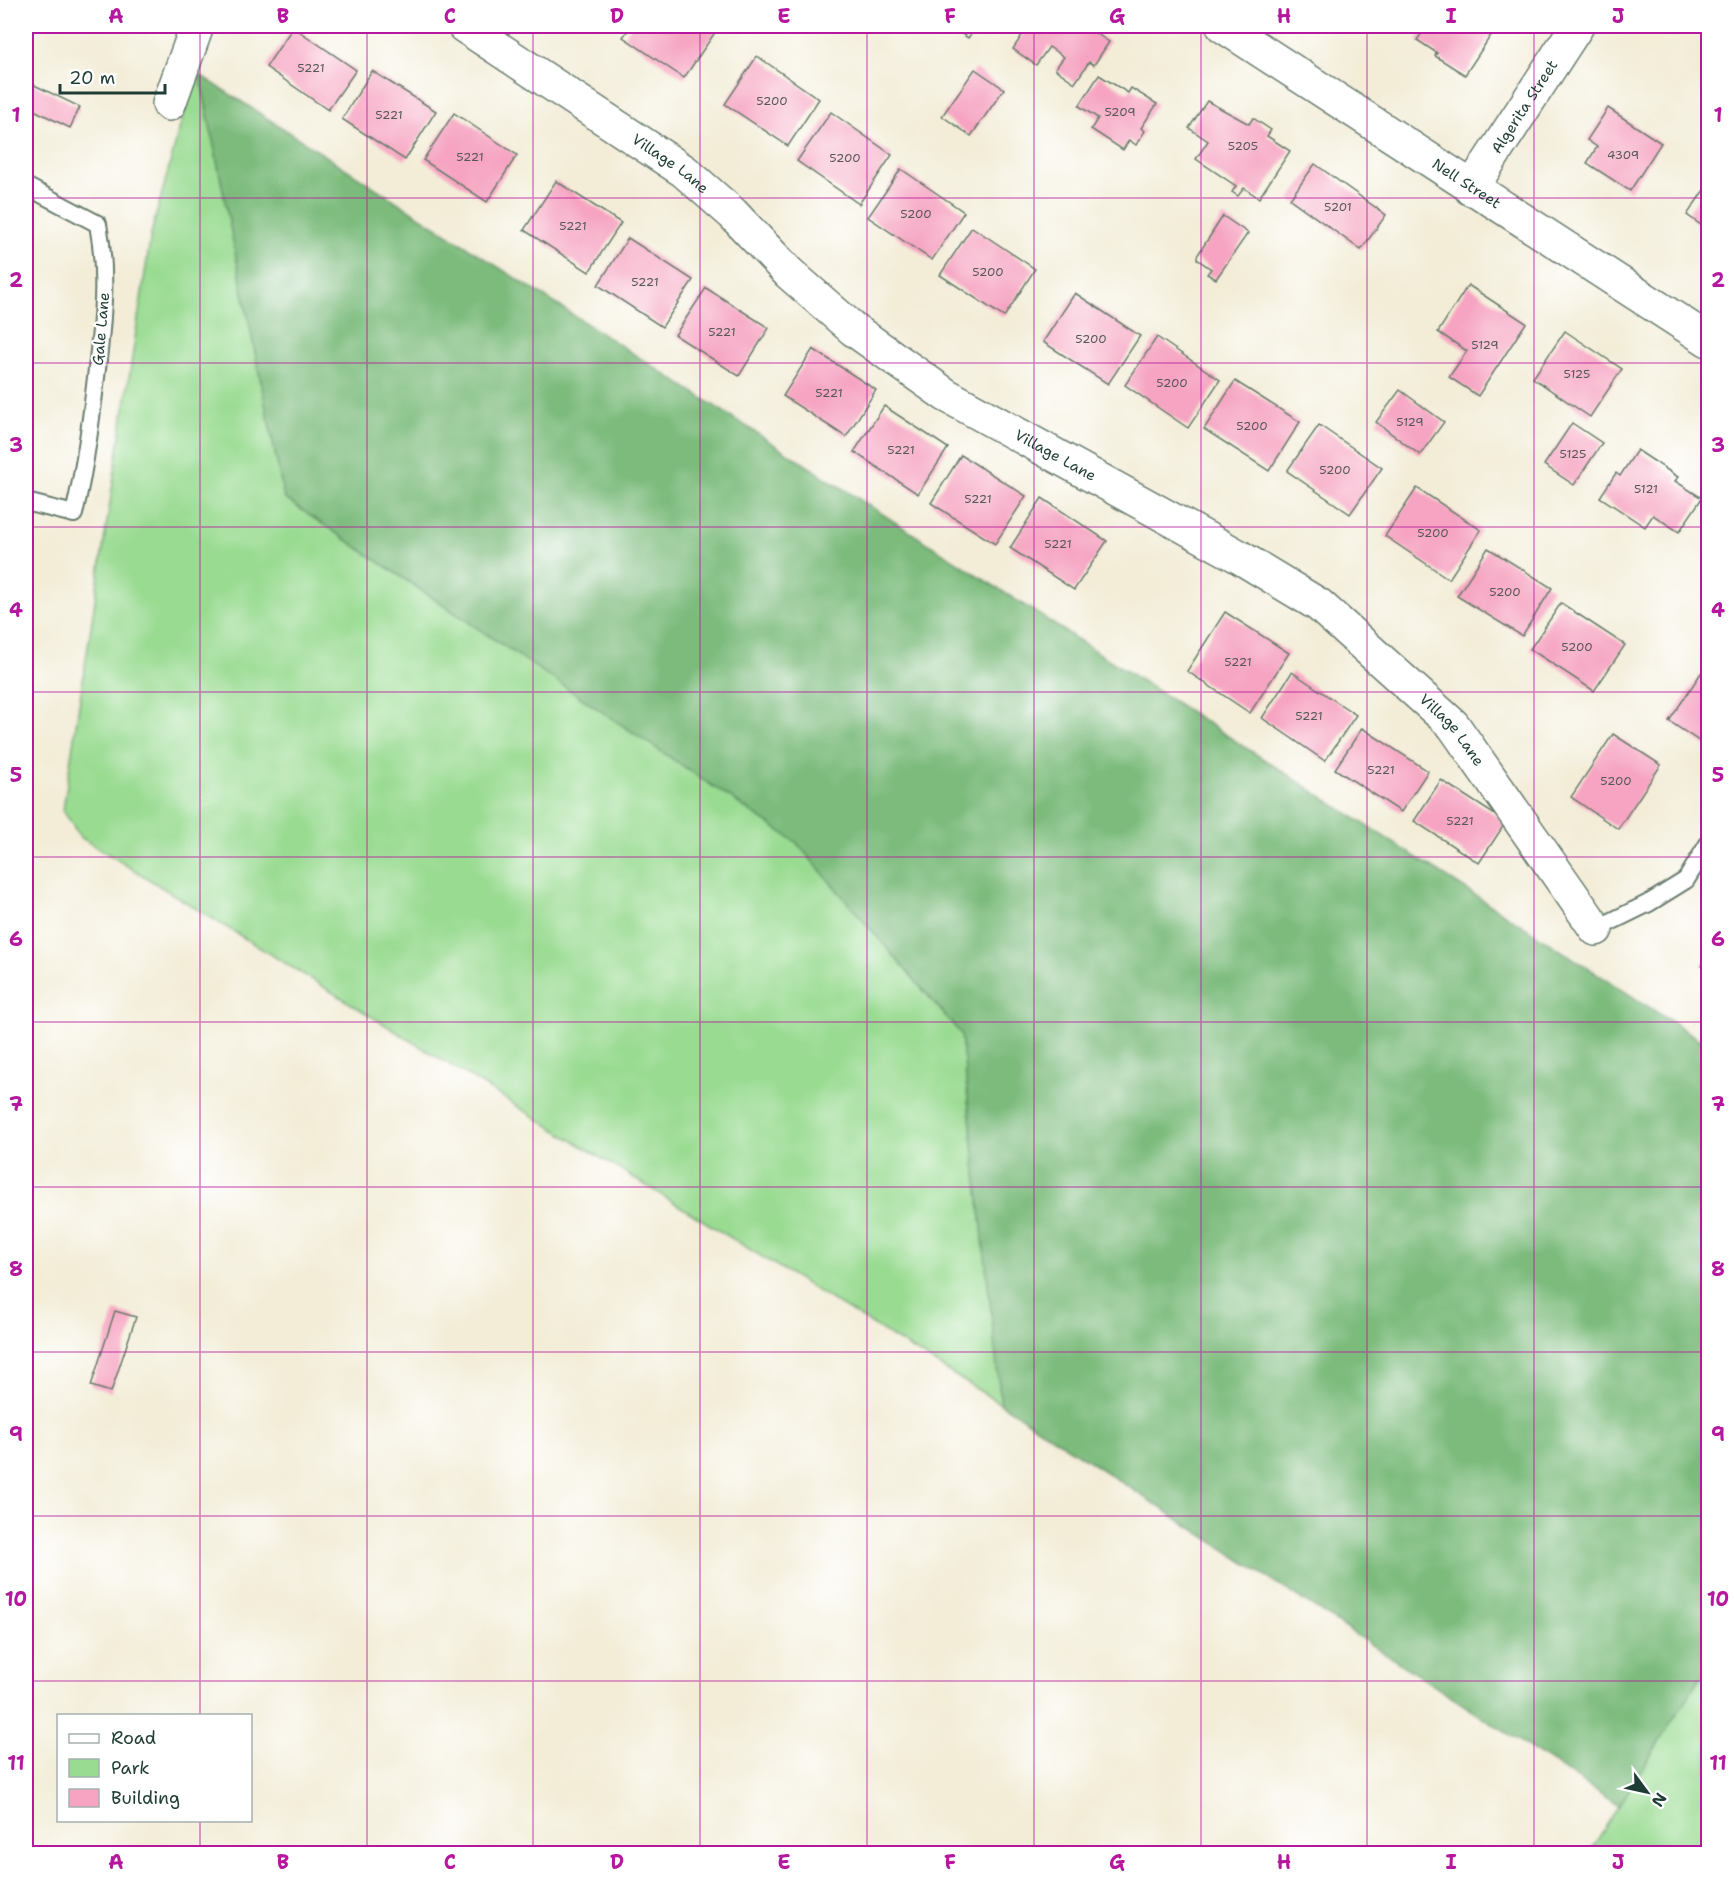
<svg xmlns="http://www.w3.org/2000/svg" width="1734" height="1879" font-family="'Shantell Sans',sans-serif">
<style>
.green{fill:#9adb92;stroke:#5c8c63;stroke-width:1.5}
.forest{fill:#7bbb7c;stroke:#4d7c58;stroke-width:1.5}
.building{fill:#f6a4c1}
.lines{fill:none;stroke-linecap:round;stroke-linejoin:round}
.service-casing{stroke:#697b6d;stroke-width:20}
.minor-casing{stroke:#697b6d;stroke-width:36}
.service{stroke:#fff;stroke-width:16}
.minor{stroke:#fff;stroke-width:33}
.grid{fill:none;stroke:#b5179e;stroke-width:1.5;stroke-opacity:0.55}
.labels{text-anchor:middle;stroke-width:4.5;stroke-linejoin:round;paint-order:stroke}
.number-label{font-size:12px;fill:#555757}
.street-label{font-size:15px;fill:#1f3d34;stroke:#fff}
.neatline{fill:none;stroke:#b5179e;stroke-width:2}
.grid-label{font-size:20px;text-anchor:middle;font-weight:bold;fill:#b5179e}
</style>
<rect width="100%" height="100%" fill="#fff"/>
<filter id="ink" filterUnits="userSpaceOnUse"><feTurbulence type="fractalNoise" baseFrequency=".0167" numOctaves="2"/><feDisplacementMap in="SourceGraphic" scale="12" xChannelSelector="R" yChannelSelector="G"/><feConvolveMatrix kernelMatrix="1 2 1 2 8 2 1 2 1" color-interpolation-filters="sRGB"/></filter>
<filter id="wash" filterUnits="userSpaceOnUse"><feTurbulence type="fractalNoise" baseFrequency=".008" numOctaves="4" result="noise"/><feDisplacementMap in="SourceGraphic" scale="24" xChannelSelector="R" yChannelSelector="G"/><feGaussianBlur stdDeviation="1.35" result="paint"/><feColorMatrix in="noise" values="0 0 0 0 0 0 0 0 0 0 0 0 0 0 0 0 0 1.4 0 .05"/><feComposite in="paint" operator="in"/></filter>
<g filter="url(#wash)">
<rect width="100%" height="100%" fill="#f3edd8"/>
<!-- green -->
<g class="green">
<polygon points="200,75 284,498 796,842 961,1034 1001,1404 80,837 63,810 151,234 188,97"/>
<polygon points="1708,1664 1708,1853 1589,1853"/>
</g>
<!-- forest -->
<polygon class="forest" points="200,75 1708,1045 1708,1664 1619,1806 1001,1404 961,1034 796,842 284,498"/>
<g id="blocks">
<!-- building -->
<g class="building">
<polygon points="631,26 708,26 716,31 684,78 623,37"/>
<polygon points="949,26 977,26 968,38"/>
<polygon points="1028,26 1090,26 1088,28 1109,42 1094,65 1089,62 1075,83 1055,69 1064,57 1049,47 1036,65 1013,49"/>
<polygon points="1427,26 1497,26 1465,75 1435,56 1437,53 1417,40"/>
<polygon points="293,27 356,70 328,110 266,67"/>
<polygon points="757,56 819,99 788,146 725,104"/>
<polygon points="975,69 1004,89 971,136 942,116"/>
<polygon points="372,71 436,111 405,160 342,119"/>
<polygon points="1099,75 1128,93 1131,88 1157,104 1141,128 1145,131 1136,145 1129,140 1123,150 1091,129 1098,118 1079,106"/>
<polygon points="26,81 80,107 70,128 26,106"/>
<polygon points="1207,101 1249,124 1253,118 1271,130 1267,136 1290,151 1259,198 1244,188 1238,196 1232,192 1236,186 1196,159 1208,141 1189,128"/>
<polygon points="1608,108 1661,143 1630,191 1587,163 1597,147 1587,140"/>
<polygon points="831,112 892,155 859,204 797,161"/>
<polygon points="454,113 517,155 487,202 423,160"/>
<polygon points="1315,164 1386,215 1361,250 1290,199"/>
<polygon points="901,169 964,212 932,260 868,217"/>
<polygon points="556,181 621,223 589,272 524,230"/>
<polygon points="1708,184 1708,230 1687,215"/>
<polygon points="1223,216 1248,233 1216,279 1207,274 1211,269 1197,259 1197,256"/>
<polygon points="972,227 1035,269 1004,317 940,275"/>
<polygon points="628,238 693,280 662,327 598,285"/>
<polygon points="1468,285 1526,323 1478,396 1449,377 1467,351 1438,332"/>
<polygon points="706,288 769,328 739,376 675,335"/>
<polygon points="1075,293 1140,336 1108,384 1043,342"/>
<polygon points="1565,331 1622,369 1590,417 1533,378"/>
<polygon points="1157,337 1220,380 1188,428 1125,385"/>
<polygon points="813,349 876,390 846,437 783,396"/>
<polygon points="1235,381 1300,422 1269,471 1204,429"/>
<polygon points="1400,390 1444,422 1420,455 1376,422"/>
<polygon points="884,406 948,448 918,494 854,452"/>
<polygon points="1572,423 1602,443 1574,485 1544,465"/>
<polygon points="1319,425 1382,468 1350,514 1287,471"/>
<polygon points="1637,450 1678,477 1675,481 1702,498 1679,532 1653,515 1645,527 1600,497 1616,473 1620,476"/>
<polygon points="961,455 1026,496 995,544 931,503"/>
<polygon points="1417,488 1481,530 1449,579 1385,536"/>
<polygon points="1042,498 1107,541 1074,590 1010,548"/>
<polygon points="1488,548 1552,588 1522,636 1457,596"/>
<polygon points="1561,603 1625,645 1594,691 1530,649"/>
<polygon points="1225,612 1289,653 1250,713 1187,671"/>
<polygon points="1292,672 1356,715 1325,761 1262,718"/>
<polygon points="1701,673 1708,678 1708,747 1669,721"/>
<polygon points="1362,728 1428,771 1401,812 1335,769"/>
<polygon points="1613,734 1661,765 1618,829 1571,797"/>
<polygon points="1441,780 1506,822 1479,863 1414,821"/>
<polygon points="1708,955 1708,969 1702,965"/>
<polygon points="115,1311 136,1317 111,1392 91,1386"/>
</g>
</g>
</g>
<g filter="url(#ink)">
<use href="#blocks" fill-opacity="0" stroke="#697b6d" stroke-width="1.5"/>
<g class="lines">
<!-- service casing -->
<g class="service-casing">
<g id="service">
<path d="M26,186L98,224C107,271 103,314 98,360C92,413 86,463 74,514L26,502"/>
<polyline points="1596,929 1649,903 1686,880 1708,844"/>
</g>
</g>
<!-- minor casing -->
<g class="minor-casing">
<g id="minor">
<path id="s1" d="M464,26L684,171L733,214L789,273L853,329L946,395L1238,556L1319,605L1453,725L1596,929"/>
<path id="s2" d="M1223,26L1708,340"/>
<polyline points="169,104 197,26"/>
<path id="s3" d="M1471,189L1577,26"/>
</g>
</g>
<!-- service -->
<use href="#service" class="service"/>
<!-- minor -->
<use href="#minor" class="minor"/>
</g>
</g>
<!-- grid -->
<path class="grid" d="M200,26V1716M367,26V1854M533,26V1854M700,26V1854M867,26V1854M1034,26V1854M1201,26V1854M1367,26V1854M1534,26V1854M26,198H1708M26,363H1708M26,527H1708M26,692H1708M26,857H1708M26,1022H1708M26,1187H1708M26,1352H1708M26,1516H1708M26,1681H1708M200,1820V1854"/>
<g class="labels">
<!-- number labels -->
<g class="number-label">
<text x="311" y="72">5221</text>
<text x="772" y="105">5200</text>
<text x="1120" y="116">5209</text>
<text x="389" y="119">5221</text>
<text x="1243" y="150">5205</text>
<text x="1623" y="159">4309</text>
<text x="470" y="161">5221</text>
<text x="845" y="162">5200</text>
<text x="1338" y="211">5201</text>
<text x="916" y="218">5200</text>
<text x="573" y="230">5221</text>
<text x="988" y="276">5200</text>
<text x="645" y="286">5221</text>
<text x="722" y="336">5221</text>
<text x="1091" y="343">5200</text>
<text x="1485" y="349">5129</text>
<text x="1577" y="378">5125</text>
<text x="1172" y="387">5200</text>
<text x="829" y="397">5221</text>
<text x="1410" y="426">5129</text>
<text x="1252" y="430">5200</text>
<text x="901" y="454">5221</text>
<text x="1573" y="458">5125</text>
<text x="1335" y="474">5200</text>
<text x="1646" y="493">5121</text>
<text x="978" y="503">5221</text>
<text x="1433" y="537">5200</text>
<text x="1058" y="548">5221</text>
<text x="1505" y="596">5200</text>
<text x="1577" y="651">5200</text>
<text x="1238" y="666">5221</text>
<text x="1309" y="720">5221</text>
<text x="1381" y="774">5221</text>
<text x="1616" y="785">5200</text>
<text x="1460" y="825">5221</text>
</g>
<!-- street labels -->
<g class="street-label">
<text dy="5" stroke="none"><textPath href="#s3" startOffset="98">Algerita Street</textPath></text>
<text dy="5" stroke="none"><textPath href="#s1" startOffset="248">Village Lane</textPath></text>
<text dy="5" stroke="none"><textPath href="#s2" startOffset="290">Nell Street</textPath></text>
<text transform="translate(101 329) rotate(-85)" y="5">Gale Lane</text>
<text dy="5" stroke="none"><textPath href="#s1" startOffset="734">Village Lane</textPath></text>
<text dy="5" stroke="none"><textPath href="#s1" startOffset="1220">Village Lane</textPath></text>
</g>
</g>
<!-- margin -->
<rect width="1734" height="1879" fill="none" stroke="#fff" stroke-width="66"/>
<!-- legend -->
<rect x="57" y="1714" width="195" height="108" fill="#ffffff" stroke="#a5b1ae" stroke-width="1.5"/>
<rect x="69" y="1734" width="30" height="9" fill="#ffffff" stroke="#a5b1ae" stroke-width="1.5"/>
<text x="111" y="1744" font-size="18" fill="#1f3d34">Road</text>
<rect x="69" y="1759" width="30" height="18" fill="#9adb92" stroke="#a5b1ae" stroke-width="1.5"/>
<text x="111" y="1774" font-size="18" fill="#1f3d34">Park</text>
<rect x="69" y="1789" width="30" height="18" fill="#f6a4c1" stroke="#a5b1ae" stroke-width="1.5"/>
<text x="111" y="1804" font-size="18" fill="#1f3d34">Building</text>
<!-- north arrow -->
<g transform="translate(1647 1792) rotate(123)" stroke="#ffffff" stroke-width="4.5" paint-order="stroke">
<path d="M0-4.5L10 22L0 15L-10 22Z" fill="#1f3d34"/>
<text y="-9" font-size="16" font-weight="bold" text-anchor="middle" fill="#1f3d34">N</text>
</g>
<!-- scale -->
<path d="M60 84v9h105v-9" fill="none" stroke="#1f3d34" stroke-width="3"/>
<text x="69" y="84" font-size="18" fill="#1f3d34" stroke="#ffffff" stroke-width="4.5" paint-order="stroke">20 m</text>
<rect x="33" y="33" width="1668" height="1813" class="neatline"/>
<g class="grid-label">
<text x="116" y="23">A</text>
<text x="283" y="23">B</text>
<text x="450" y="23">C</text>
<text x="617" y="23">D</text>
<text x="784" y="23">E</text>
<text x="950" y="23">F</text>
<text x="1117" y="23">G</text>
<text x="1284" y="23">H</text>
<text x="1451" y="23">I</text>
<text x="1618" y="23">J</text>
<text x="16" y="122">1</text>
<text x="1718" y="122">1</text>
<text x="16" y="287">2</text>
<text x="1718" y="287">2</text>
<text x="16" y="452">3</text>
<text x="1718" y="452">3</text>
<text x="16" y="617">4</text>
<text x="1718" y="617">4</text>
<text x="16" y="782">5</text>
<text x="1718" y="782">5</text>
<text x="16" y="946">6</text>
<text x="1718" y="946">6</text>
<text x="16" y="1111">7</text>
<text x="1718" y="1111">7</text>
<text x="16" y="1276">8</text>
<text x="1718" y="1276">8</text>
<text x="16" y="1441">9</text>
<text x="1718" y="1441">9</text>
<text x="16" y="1606">10</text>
<text x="1718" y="1606">10</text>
<text x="16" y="1770">11</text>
<text x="1718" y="1770">11</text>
<text x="116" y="1869">A</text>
<text x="283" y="1869">B</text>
<text x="450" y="1869">C</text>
<text x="617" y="1869">D</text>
<text x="784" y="1869">E</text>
<text x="950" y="1869">F</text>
<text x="1117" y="1869">G</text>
<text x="1284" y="1869">H</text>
<text x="1451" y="1869">I</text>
<text x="1618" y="1869">J</text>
</g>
</svg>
